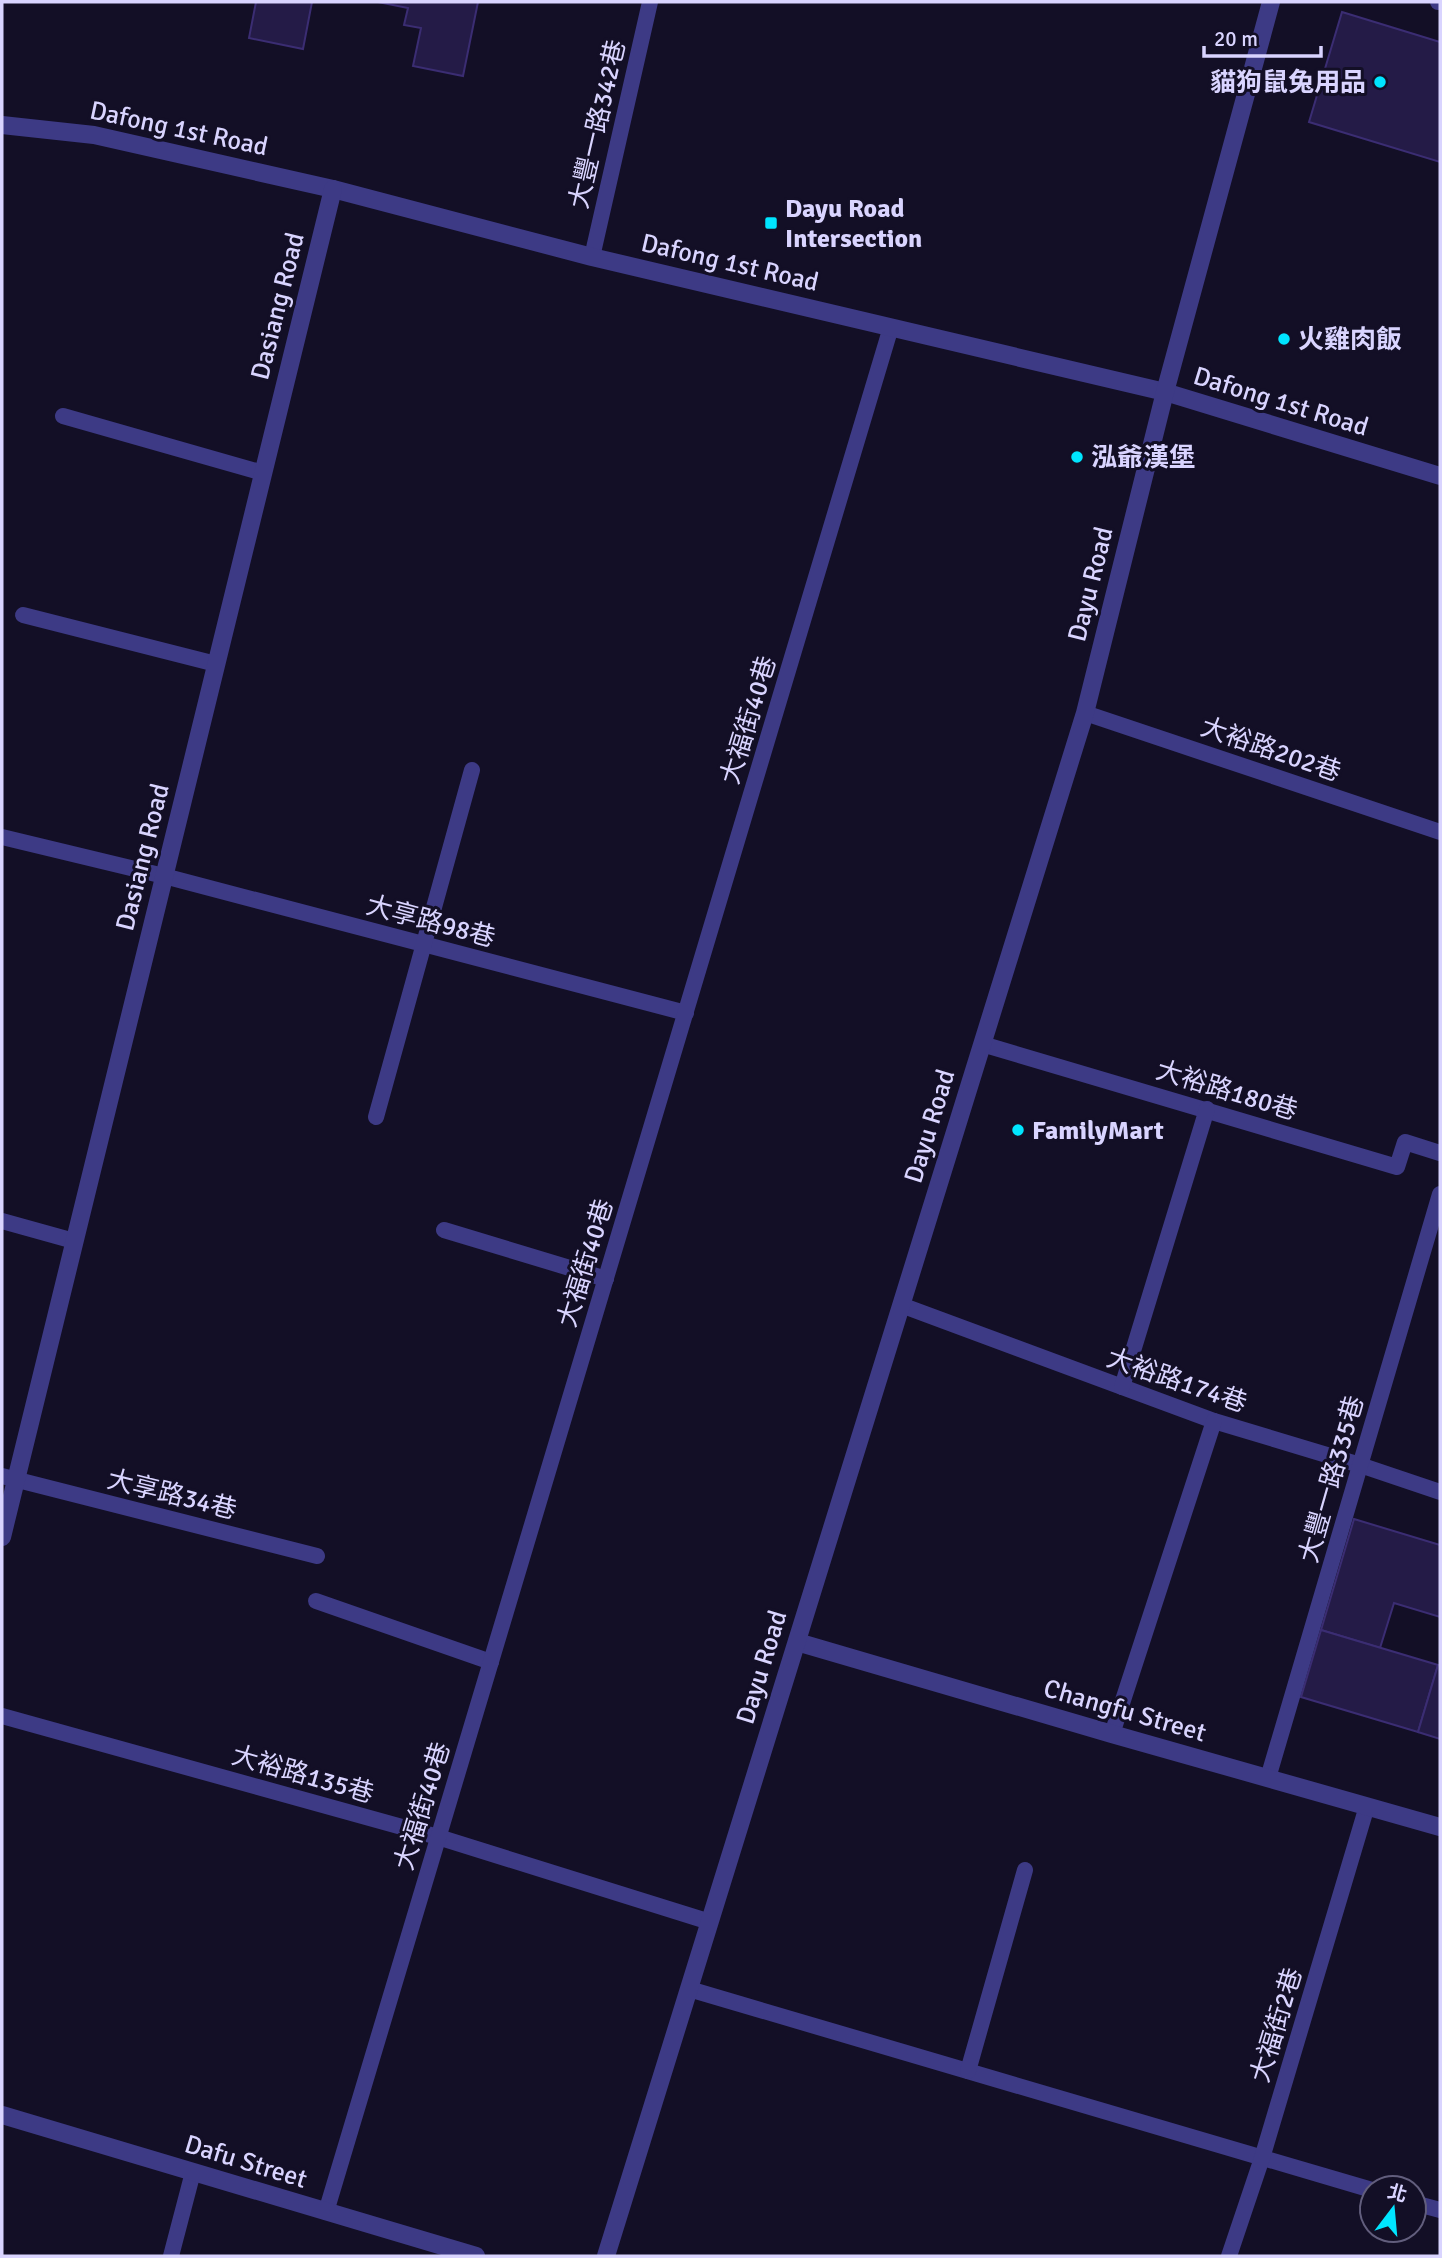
<svg xmlns="http://www.w3.org/2000/svg" width="1442" height="2258" font-family="Signika,'Noto Sans TC',sans-serif">
<style>
.building{fill:#241b47;stroke:#3b2d73;stroke-width:2}
.lines{fill:none;stroke-linecap:round;stroke-linejoin:round}
.service{stroke:#3d3a85;stroke-width:16}
.minor{stroke:#3d3a85;stroke-width:18}
.poi-dot{fill:#00e5ff;stroke:#130f26;stroke-width:2.5}
.labels{text-anchor:middle;stroke-width:6;stroke-linejoin:round;paint-order:stroke}
.poi-label{font-size:26px;font-weight:bold;fill:#d9d4ff;stroke:#130f26;text-anchor:start}
.street-label{font-size:26px;fill:#d9d4ff;stroke:#130f26}
</style>
<rect width="100%" height="100%" fill="#130f26"/>
<!-- building -->
<g class="building">
<polygon points="256,2 312,2 303,49 249,38"/>
<polygon points="378,2 478,2 463,76 413,66 421,28 404,25 408,8"/>
<polygon points="1342,12 1440,42 1440,162 1309,122"/>
<polygon points="1354,1519 1440,1545 1440,1617 1394,1603 1380,1648 1321,1630"/>
<polygon points="1321,1630 1438,1665 1418,1732 1301,1697"/>
<polygon points="1438,1665 1440,1665 1440,1739 1418,1732"/>
</g>
<g class="lines">
<!-- service -->
<g class="service">
<polyline points="1438,2 1440,2"/>
<polyline points="592,257 650,2"/>
<polyline points="63,416 263,473"/>
<polyline points="23,615 216,664"/>
<polyline points="1085,713 1440,832"/>
<polyline points="2,837 164,876 686,1013"/>
<polyline points="982,1044 1397,1167 1405,1142 1440,1153"/>
<polyline points="376,1117 472,770"/>
<polyline points="2,1221 74,1241"/>
<polyline points="444,1230 606,1279"/>
<polyline points="901,1305 1214,1421 1360,1465 1440,1492"/>
<polyline points="1122,1387 1207,1109"/>
<polyline points="2,1476 317,1556"/>
<polyline points="316,1601 491,1662"/>
<polyline points="2,1716 438,1837 710,1922"/>
<polyline points="1112,1734 1214,1421"/>
<polyline points="1268,1778 1440,1194"/>
<polyline points="689,1989 1372,2190"/>
<polyline points="968,2071 1025,1870"/>
<polyline points="1414,2203 1440,2210"/>
<polyline points="326,2212 891,327"/>
<polyline points="171,2256 193,2172"/>
<polyline points="1229,2256 1262,2158 1367,1806"/>
</g>
<!-- minor -->
<g class="minor">
<polyline points="2,125 94,135 333,189 592,257 1165,392 1440,476"/>
<polyline points="2,1537 333,189"/>
<polyline points="797,1642 1112,1734 1440,1827"/>
<polyline points="2,2115 476,2256"/>
<polyline points="606,2256 1085,713 1165,392 1271,2"/>
</g>
</g>
<!-- markers -->
<g class="poi-dot">
<circle cx="1380" cy="82" r="7"/>
<rect x="764" y="216" width="14" height="14" rx="3.5"/>
<circle cx="1284" cy="339" r="7"/>
<circle cx="1077" cy="457" r="7"/>
<circle cx="1018" cy="1130" r="7"/>
</g>
<g class="labels">
<!-- poi labels -->
<g class="poi-label">
<text x="1366" y="91" text-anchor="end">貓狗鼠兔用品</text>
<text x="785" y="217">Dayu Road<tspan x="785" dy="30">Intersection</tspan></text>
<text x="1298" y="348">火雞肉飯</text>
<text x="1091" y="466">泓爺漢堡</text>
<text x="1032" y="1139">FamilyMart</text>
</g>
<!-- street labels -->
<g class="street-label">
<text transform="translate(597 124) rotate(-77)" y="9">大豐一路342巷</text>
<text transform="translate(179 128) rotate(12)" y="9">Dafong 1st Road</text>
<text transform="translate(730 262) rotate(13)" y="9">Dafong 1st Road</text>
<text transform="translate(277 306) rotate(-76)" y="9">Dasiang Road</text>
<text transform="translate(1281 401) rotate(17)" y="9">Dafong 1st Road</text>
<text transform="translate(1090 584) rotate(-76)" y="9">Dayu Road</text>
<text transform="translate(748 720) rotate(-73)" y="9">大福街40巷</text>
<text transform="translate(1271 749) rotate(19)" y="9">大裕路202巷</text>
<text transform="translate(142 857) rotate(-76)" y="9">Dasiang Road</text>
<text transform="translate(431 921) rotate(15)" y="9">大享路98巷</text>
<text transform="translate(1227 1090) rotate(17)" y="9">大裕路180巷</text>
<text transform="translate(929 1126) rotate(-73)" y="9">Dayu Road</text>
<text transform="translate(585 1263) rotate(-73)" y="9">大福街40巷</text>
<text transform="translate(1177 1380) rotate(19)" y="9">大裕路174巷</text>
<text transform="translate(1331 1479) rotate(-74)" y="9">大豐一路335巷</text>
<text transform="translate(172 1494) rotate(14)" y="9">大享路34巷</text>
<text transform="translate(761 1667) rotate(-73)" y="9">Dayu Road</text>
<text transform="translate(1125 1710) rotate(16)" y="9">Changfu Street</text>
<text transform="translate(303 1774) rotate(16)" y="9">大裕路135巷</text>
<text transform="translate(422 1806) rotate(-73)" y="9">大福街40巷</text>
<text transform="translate(1276 2025) rotate(-73)" y="9">大福街2巷</text>
<text transform="translate(246 2161) rotate(17)" y="9">Dafu Street</text>
</g>
</g>
<!-- border -->
<rect width="1442" height="2258" fill="none" stroke="#d9d4ff" stroke-width="7"/>
<!-- north arrow -->
<g transform="translate(1393 2209) rotate(16)"><circle r="33" fill="#130f26" stroke="#625e7d" stroke-width="2"/>
<path d="M0-5L12 26L0 18L-12 26Z" fill="#00e5ff"/>
<text y="-10" font-size="19" font-weight="bold" text-anchor="middle" fill="#d9d4ff">北</text>
</g>
<!-- scale -->
<path d="M1204 46v10h117v-10" fill="none" stroke="#d9d4ff" stroke-width="3.5"/>
<text x="1214" y="46" font-size="21" fill="#d9d4ff" stroke="#130f26" stroke-width="5" paint-order="stroke">20 m</text>
</svg>
